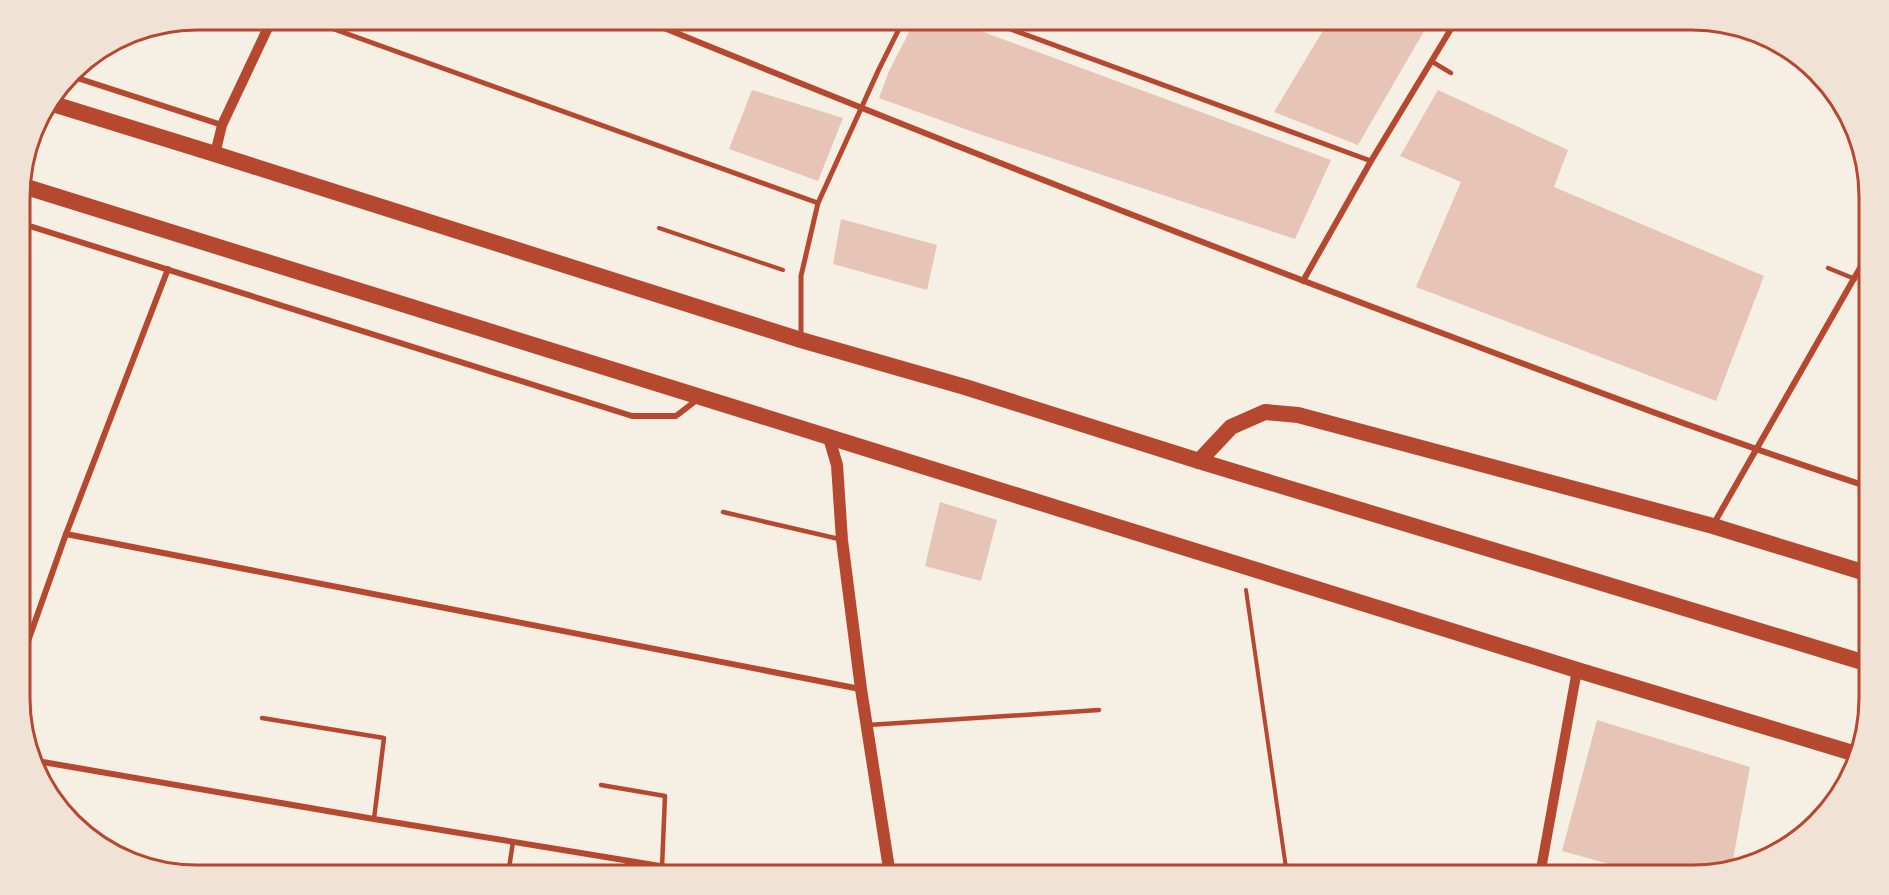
<svg xmlns="http://www.w3.org/2000/svg" width="1889" height="895" font-family="'Source Sans 3',sans-serif">
<style>
.building{fill:#e6c5b7}
.lines{fill:none;stroke-linecap:round;stroke-linejoin:round}
.path{stroke:#b5482f;stroke-width:4}
.service{stroke:#b5482f;stroke-width:4.5}
.pedestrian{stroke:#b5482f;stroke-width:5}
.minor{stroke:#b5482f;stroke-width:6}
.tertiary{stroke:#b5482f;stroke-width:10}
.secondary{stroke:#b5482f;stroke-width:12}
.trunk{stroke:#b5482f;stroke-width:16}
.rim{fill:none;stroke:#b5482f;stroke-width:3}
</style>
<rect width="100%" height="100%" fill="#f6efe4"/>
<!-- building -->
<g class="building">
<polygon points="916,19 948,19 1331,160 1295,239 979,134 879,98 889,71"/>
<polygon points="1330,19 1431,19 1358,145 1274,112"/>
<polygon points="752,90 843,118 818,181 729,149"/>
<polygon points="1438,90 1568,150 1554,187 1764,276 1716,401 1416,287 1461,182 1400,156"/>
<polygon points="841,219 937,245 927,290 833,264"/>
<polygon points="940,502 997,520 981,581 925,566"/>
<polygon points="1597,720 1750,767 1732,865 1703,875 1649,875 1562,851"/>
</g>
<g class="lines">
<!-- path -->
<g class="path">
<polyline points="659,228 783,270"/>
<polyline points="1246,590 1287,875"/>
</g>
<!-- service -->
<g class="service">
<polyline points="1431,61 1451,73"/>
<polyline points="1828,268 1855,279"/>
<polyline points="723,512 839,539"/>
<polyline points="262,718 384,738 374,819"/>
<polyline points="868,725 1099,710"/>
<polyline points="601,785 665,796 662,867"/>
<polyline points="627,861 627,875"/>
<polyline points="508,875 513,842"/>
</g>
<!-- pedestrian -->
<g class="pedestrian">
<polyline points="306,19 818,203"/>
<polyline points="983,19 1371,161"/>
<polyline points="801,336 801,276 818,203 879,69 904,19"/>
</g>
<!-- minor -->
<g class="minor">
<path d="M642,19C909,128 1177,234 1447,335C1587,388 1727,441 1869,487"/>
<polyline points="71,76 222,125"/>
<polyline points="20,223 632,416 676,416 698,399"/>
<polyline points="1303,281 1371,161 1457,19"/>
<polyline points="1713,525 1868,254"/>
<polyline points="66,534 860,689"/>
<polyline points="21,661 66,534 168,269"/>
<polyline points="37,761 374,819 715,875"/>
</g>
<!-- tertiary -->
<g class="tertiary">
<polyline points="215,154 222,125 272,19"/>
<polyline points="1540,875 1577,670"/>
</g>
<!-- secondary -->
<polyline class="secondary" points="829,438 837,465 842,540 861,689 890,875"/>
<!-- trunk -->
<g class="trunk">
<polyline points="50,103 215,154 801,340 965,387 1199,461 1869,664"/>
<polyline points="20,185 1577,670 1856,754"/>
<polyline points="1199,461 1231,427 1265,412 1298,415 1713,526 1869,574"/>
</g>
</g>
<!-- crop -->
<path d="M0 0H1889V895H0ZM197 30H1692A167 167 0 0 1 1859 197V698A167 167 0 0 1 1692 865H197A167 167 0 0 1 30 698V197A167 167 0 0 1 197 30Z" fill="#f1e2d6" fill-rule="evenodd"/>
<path class="rim" d="M197 30H1692A167 167 0 0 1 1859 197V698A167 167 0 0 1 1692 865H197A167 167 0 0 1 30 698V197A167 167 0 0 1 197 30Z"/>
</svg>
